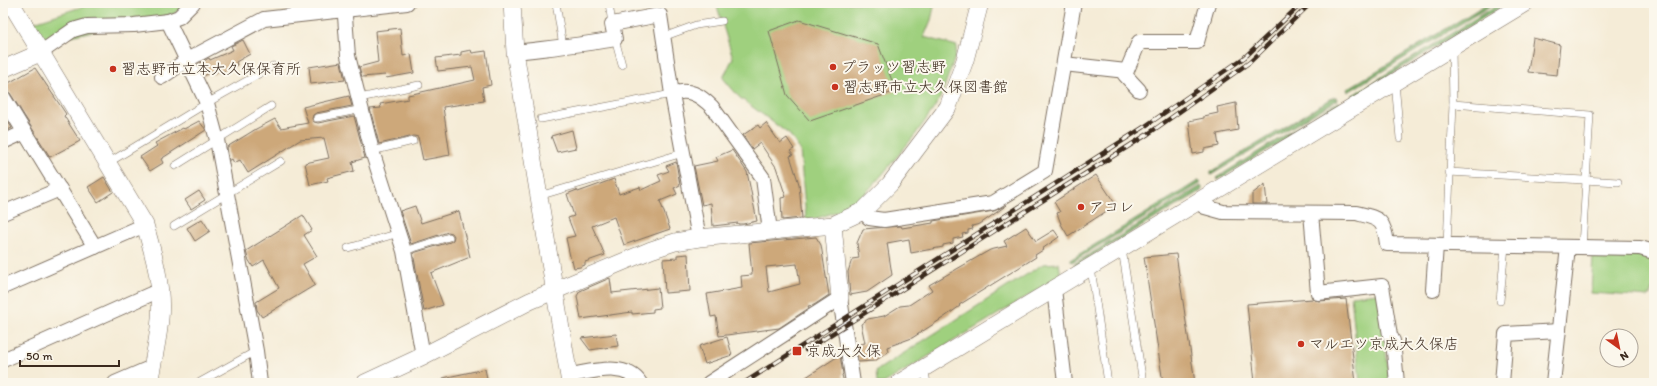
<svg xmlns="http://www.w3.org/2000/svg" width="1657" height="386" font-family="Itim,'Klee One',sans-serif">
<style>
.green{fill:#9fd07e;stroke:#6d7d4e}
.forest{fill:#7fb26d;stroke:#5d6e46}
.building{fill:#cda87a;fill-rule:evenodd}
.lines{fill:none;stroke-linecap:round;stroke-linejoin:round}
.service-casing{stroke:#7c6e5f;stroke-width:8}
.minor-casing{stroke:#7c6e5f;stroke-width:16}
.tertiary-casing{stroke:#7c6e5f;stroke-width:18}
.service{stroke:#fff;stroke-width:7}
.minor{stroke:#fff;stroke-width:14}
.tertiary{stroke:#fff;stroke-width:17}
.rail-casing{stroke:#3b2a1e;stroke-width:4.5}
.rail{stroke:#fbf7ec;stroke-width:3;stroke-dasharray:9;stroke-linecap:butt}
.poi-dot{fill:#c8321e;stroke:#fbf7ec;stroke-width:1.5}
.labels{text-anchor:middle;stroke-width:4;stroke-linejoin:round;paint-order:stroke}
.poi-label{font-size:15px;fill:#3b2a1e;stroke:#fbf7ec;text-anchor:start}
</style>
<rect width="100%" height="100%" fill="#fbf7ec"/>
<filter id="ink" filterUnits="userSpaceOnUse"><feTurbulence type="fractalNoise" baseFrequency=".025" numOctaves="2"/><feDisplacementMap in="SourceGraphic" scale="8" xChannelSelector="R" yChannelSelector="G"/><feConvolveMatrix kernelMatrix="1 2 1 2 8 2 1 2 1" color-interpolation-filters="sRGB"/></filter>
<filter id="wash" filterUnits="userSpaceOnUse"><feTurbulence type="fractalNoise" baseFrequency=".012" numOctaves="4" result="noise"/><feDisplacementMap in="SourceGraphic" scale="16" xChannelSelector="R" yChannelSelector="G"/><feGaussianBlur stdDeviation="0.9" result="paint"/><feColorMatrix in="noise" values="0 0 0 0 0 0 0 0 0 0 0 0 0 0 0 0 0 1.4 0 .05"/><feComposite in="paint" operator="in"/></filter>
<g filter="url(#wash)">
<rect width="100%" height="100%" fill="#f5ecd7"/>
<!-- green -->
<g class="green">
<polygon points="94,3 186,3 174,14 47,41 42,37 34,22"/>
<polygon points="716,3 935,3 931,20 924,37 957,46 955,57 942,93 937,104 915,135 881,176 855,205 815,219 806,219 800,150 790,135 739,97 723,78 733,58"/>
<polygon points="1593,254 1654,256 1654,289 1652,289 1649,297 1591,293"/>
<polygon points="1059,263 1061,276 884,383 877,383 876,371 1043,264"/>
<polygon points="1378,293 1390,382 1360,383 1351,296"/>
</g>
<!-- forest -->
<g class="forest">
<polygon points="1488,3 1495,3 1348,92 1347,89"/>
<polygon points="1500,3 1508,3 1354,97 1351,96"/>
<polygon points="1334,97 1336,97 1337,100 1211,175 1211,172"/>
<polygon points="1338,102 1340,104 1340,106 1218,180 1216,178"/>
<polygon points="1198,181 1201,182 1200,184 1072,262 1070,260"/>
<polygon points="1201,186 1203,190 1075,266 1074,264"/>
</g>
<g id="blocks">
<!-- building -->
<g class="building">
<polygon points="799,20 878,44 896,91 810,121 787,95 769,31"/>
<polygon points="400,28 403,56 411,54 414,73 386,78 385,75 362,77 359,67 378,62 375,31"/>
<polygon points="1533,38 1560,45 1557,75 1528,72"/>
<polygon points="243,40 250,54 236,62 237,65 220,73 219,70 213,75 211,72 204,76 198,64 209,58 210,60 233,50 231,46"/>
<polygon points="471,50 472,53 486,51 491,85 482,87 484,101 443,107 450,155 423,160 418,137 414,136 379,144 370,109 381,108 380,104 408,99 408,95 475,80 472,67 438,71 436,58 461,55 461,52"/>
<polygon points="341,62 345,80 311,84 309,67"/>
<polygon points="35,68 66,114 64,116 80,141 50,157 5,85"/>
<polygon points="349,96 352,106 316,113 313,115 312,119 314,122 318,123 354,116 365,158 352,162 354,171 327,178 328,181 310,185 305,163 329,158 324,138 300,140 248,173 240,160 234,163 232,159 229,161 227,147 256,129 275,119 281,128 308,123 303,107"/>
<polygon points="1236,103 1238,130 1217,134 1219,146 1204,149 1204,152 1193,154 1189,121 1204,118 1204,116 1218,113 1217,107"/>
<polygon points="3,114 12,128 3,132"/>
<polygon points="199,121 206,130 161,159 163,163 150,171 140,157 157,146 155,143 183,128 184,129"/>
<polygon points="766,123 780,143 787,138 794,149 790,151 793,155 790,156 799,184 802,218 782,220 781,198 786,197 776,167 760,143 752,149 743,135 758,125 760,128"/>
<polygon points="572,130 576,148 557,152 551,136"/>
<polygon points="732,150 747,172 757,221 743,224 738,224 738,223 713,226 711,203 702,205 694,166 718,161 716,157"/>
<polygon points="676,162 680,185 674,188 677,194 660,201 670,229 624,245 614,217 592,226 605,255 585,262 585,265 580,267 574,268 572,260 571,261 566,238 575,236 568,218 574,216 567,194 577,190 578,192 614,179 619,194 640,187 641,190 661,181 658,175 669,171 666,166"/>
<polygon points="1096,175 1116,205 1068,236 1061,224 1057,213 1060,212 1054,202"/>
<polygon points="104,177 113,192 98,202 88,187"/>
<polygon points="1265,184 1267,204 1252,204 1252,194"/>
<polygon points="199,191 205,200 191,209 185,200"/>
<polygon points="1007,205 980,224 972,226 973,229 968,230 968,233 962,234 963,237 953,239 953,243 943,245 943,247 911,253 909,239 887,243 892,275 867,292 850,295 848,272 852,259 859,258 857,243 863,229 901,226 902,228 933,223 933,221 994,211"/>
<polygon points="415,206 421,223 459,211 470,257 431,273 443,305 424,311 413,253 450,242 453,240 454,236 452,233 448,232 411,244 400,211"/>
<polygon points="303,215 312,230 304,235 317,256 303,264 315,285 262,317 257,310 256,302 279,288 264,260 253,267 248,259 246,251"/>
<polygon points="202,219 210,231 195,241 187,228"/>
<polygon points="1026,227 1036,241 1054,230 1059,237 1042,249 1043,250 1035,255 1036,257 959,305 960,306 943,318 912,338 887,347 888,352 875,361 858,362 856,345 865,343 861,324 868,319 884,316 900,306 909,305 932,290 929,285 990,250 1007,246 1004,241"/>
<path d="M816,237L821,245L829,295L814,305L808,306L809,308L779,328L719,336L716,316L711,317L707,294L742,288L741,276L752,275L749,243ZM797,264L800,284L769,292L766,267Z"/>
<polygon points="688,254 690,291 665,293 663,259 677,258 677,255"/>
<polygon points="1176,254 1195,383 1163,383 1144,257"/>
<polygon points="610,278 612,293 658,288 660,308 653,309 653,312 632,314 632,312 581,319 577,296 580,291"/>
<polygon points="1313,299 1319,301 1346,299 1356,383 1255,383 1247,304"/>
<polygon points="616,334 618,346 590,350 581,338"/>
<polygon points="727,337 732,355 705,364 699,346"/>
<polygon points="840,355 843,374 842,375 844,383 797,383"/>
<polygon points="485,369 488,383 443,383 443,378"/>
</g>
</g>
</g>
<g filter="url(#ink)">
<use href="#blocks" fill-opacity="0" stroke="#7c6e5f" stroke-width="1"/>
<g class="lines">
<!-- service casing -->
<g class="service-casing">
<g id="service">
<polyline points="556,3 563,46"/>
<polyline points="609,3 612,24"/>
<polyline points="663,37 696,25 722,21"/>
<polyline points="615,39 622,65"/>
<polyline points="1395,83 1400,138"/>
<polyline points="360,98 419,85"/>
<polyline points="1453,104 1590,115 1582,247"/>
<polyline points="317,118 363,109"/>
<polyline points="541,119 672,94"/>
<polyline points="372,151 413,141"/>
<polyline points="108,163 207,103 273,66"/>
<polyline points="175,166 271,106"/>
<polyline points="1449,172 1618,182"/>
<polyline points="539,196 683,153"/>
<polyline points="174,226 281,161"/>
<polyline points="1447,245 1453,104 1452,49"/>
<polyline points="348,248 399,233"/>
<polyline points="1122,249 1143,383"/>
<polyline points="404,251 449,237"/>
<polyline points="1091,268 1108,383"/>
<polyline points="1500,301 1505,246"/>
<polyline points="924,368 927,383"/>
<polyline points="200,382 256,351"/>
</g>
</g>
<!-- minor casing -->
<g class="minor-casing">
<g id="minor">
<polyline points="344,3 348,56 372,151 404,251 423,356"/>
<polyline points="168,21 207,103 217,140 256,351 260,383"/>
<path d="M515,52C548,48 582,45 615,39L612,24L660,15L672,94L699,238"/>
<polyline points="40,53 73,30 87,26 134,25 168,21 179,17 193,3"/>
<polyline points="1064,64 1126,71"/>
<polyline points="162,77 187,60 264,19 407,3"/>
<polyline points="1139,90 1125,75 1139,42 1197,42 1208,3"/>
<path d="M672,94C689,88 700,95 712,107L763,178L770,231"/>
<polyline points="3,97 95,247"/>
<polyline points="3,142 25,132"/>
<path d="M1198,203L1205,207L1223,212L1356,213C1379,219 1384,218 1387,244L1640,248L1654,252"/>
<polyline points="863,211 869,218 884,220 993,203 1045,171 1074,3"/>
<polyline points="3,213 60,189"/>
<polyline points="1311,213 1318,293 1382,286 1390,335 1393,341 1397,383"/>
<polyline points="3,287 145,225"/>
<polyline points="1054,289 1065,383"/>
<polyline points="1433,290 1436,245"/>
<polyline points="3,360 160,290"/>
<path d="M569,375C591,372 626,361 640,383"/>
<polyline points="115,383 152,367"/>
<polyline points="709,383 840,298 853,383"/>
<polyline points="1502,383 1506,334 1559,331"/>
<polyline points="1553,383 1568,247"/>
</g>
</g>
<!-- tertiary casing -->
<g class="tertiary-casing">
<g id="tertiary">
<path d="M11,3L145,225C154,256 163,287 160,319C158,341 153,362 149,383"/>
<polyline points="512,3 515,52 570,383"/>
<polyline points="3,69 40,53"/>
<polyline points="833,225 840,298"/>
<polyline points="365,383 423,356 530,301 651,250 675,242 699,238 833,225 863,211 890,184 948,107 965,60 980,3"/>
<polyline points="899,383 1525,3"/>
</g>
</g>
<!-- service -->
<use href="#service" class="service"/>
<!-- minor -->
<use href="#minor" class="minor"/>
<!-- tertiary -->
<use href="#tertiary" class="tertiary"/>
<!-- rail casing -->
<g class="rail-casing">
<g id="rail">
<polyline points="806,350 1148,134 1250,62 1311,3"/>
<polyline points="744,383 1144,127 1245,57 1302,3"/>
</g>
</g>
<!-- rail -->
<use href="#rail" class="rail"/>
</g>
</g>
<!-- markers -->
<g class="poi-dot">
<circle cx="833" cy="67" r="4"/>
<circle cx="113" cy="69" r="4"/>
<circle cx="835" cy="87" r="4"/>
<circle cx="1081" cy="207" r="4"/>
<circle cx="1301" cy="344" r="4"/>
<rect x="792" y="346" width="10" height="10" rx="2"/>
</g>
<g class="labels">
<!-- poi labels -->
<g class="poi-label">
<text x="841" y="72">プラッツ習志野</text>
<text x="121" y="74">習志野市立本大久保保育所</text>
<text x="843" y="92">習志野市立大久保図書館</text>
<text x="1089" y="212">アコレ</text>
<text x="1309" y="349">マルエツ京成大久保店</text>
<text x="806" y="356">京成大久保</text>
</g>
</g>
<!-- margin -->
<rect width="1657" height="386" fill="none" stroke="#fbf7ec" stroke-width="16"/>
<!-- north arrow -->
<g transform="translate(1619 348) rotate(147)"><circle r="19" fill="#fbf7ec" stroke="#aea59a"/>
<path d="M0-3L7 15L0 10L-7 15Z" fill="#c8321e"/>
<text y="-6" font-size="11" font-weight="bold" text-anchor="middle" fill="#3b2a1e">N</text>
</g>
<!-- scale -->
<path d="M20 360v6h99v-6" fill="none" stroke="#3b2a1e" stroke-width="2"/>
<text x="26" y="360" font-size="12" fill="#3b2a1e" stroke="#fbf7ec" stroke-width="3" paint-order="stroke">50 m</text>
</svg>
